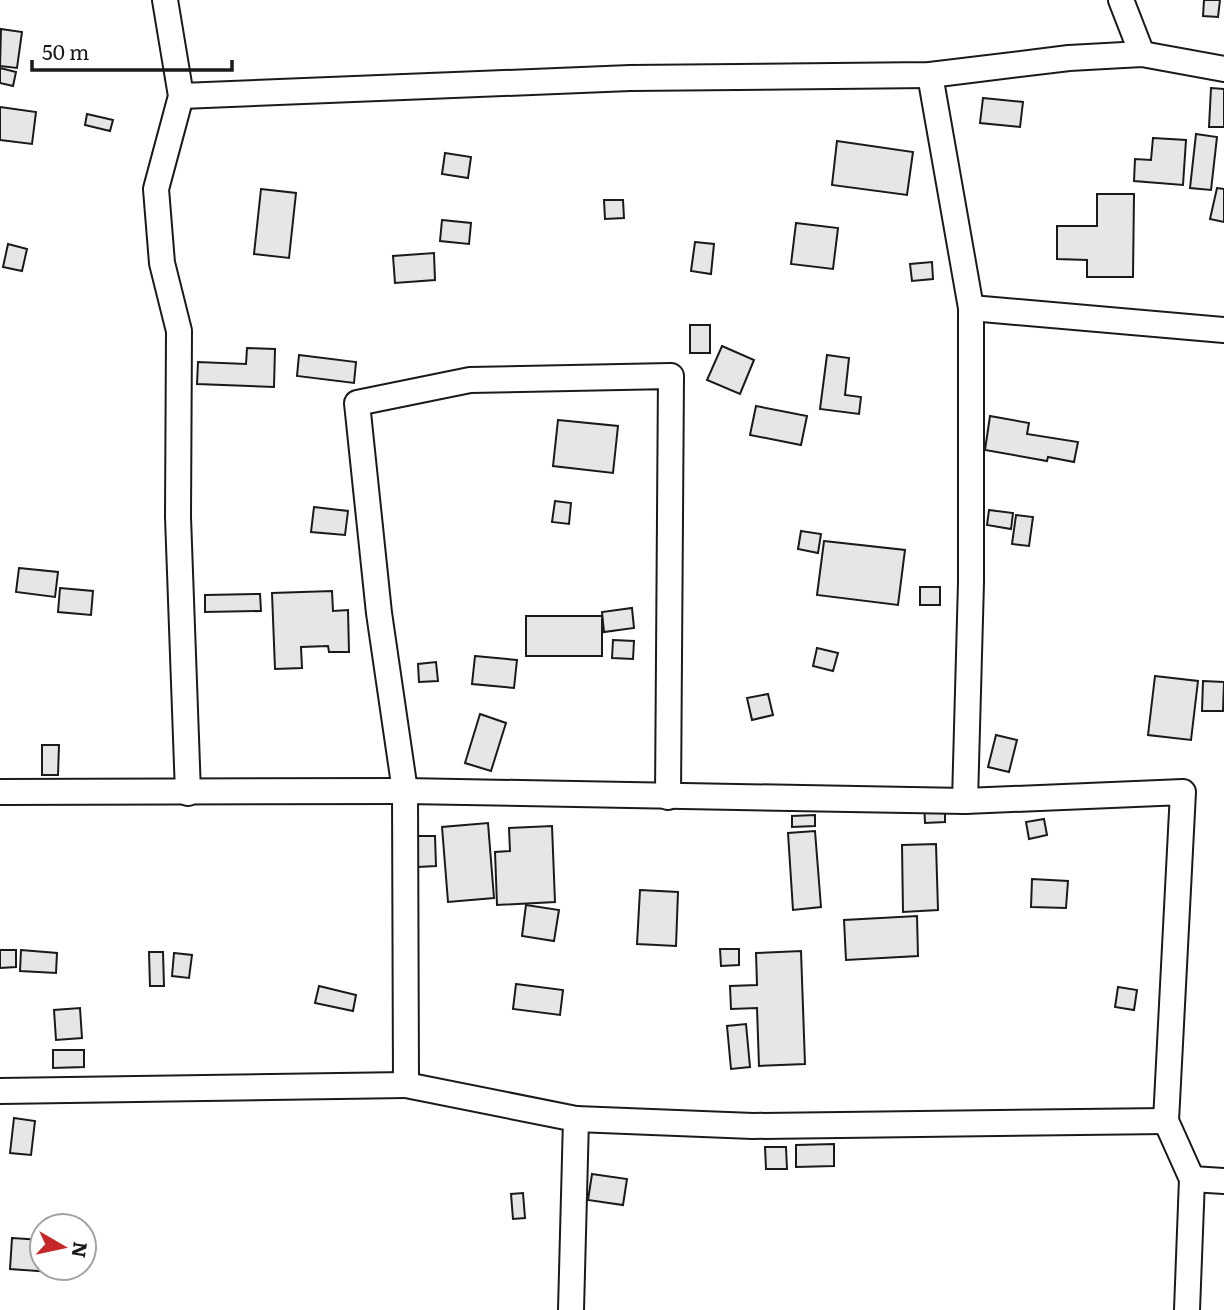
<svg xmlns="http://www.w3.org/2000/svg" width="1224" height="1310" font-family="Literata,serif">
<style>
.building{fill:#e6e6e6;stroke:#1a1a1a;stroke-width:2}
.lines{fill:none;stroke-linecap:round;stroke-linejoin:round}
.minor-casing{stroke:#1a1a1a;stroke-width:28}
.minor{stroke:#fff;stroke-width:24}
</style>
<rect width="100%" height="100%" fill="#fff"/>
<!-- building -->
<g class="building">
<polygon points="1204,0 1220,0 1218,17 1203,16"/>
<polygon points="1,29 22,32 17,68 0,66"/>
<polygon points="0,68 16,72 13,86 0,83"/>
<polygon points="1211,88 1224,89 1224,127 1209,127"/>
<polygon points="983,98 1023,102 1020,127 980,123"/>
<polygon points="0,107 36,112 32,144 0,140"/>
<polygon points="87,114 113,120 110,131 85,125"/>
<polygon points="1196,134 1217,137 1211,190 1190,188"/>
<polygon points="1153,138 1186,140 1183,185 1134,181 1135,159 1151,160"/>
<polygon points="837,141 913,152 907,195 832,185"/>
<polygon points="445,153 471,157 468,178 442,174"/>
<polygon points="1217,188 1224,189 1224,222 1210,219"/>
<polygon points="261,189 296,193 289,258 254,254"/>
<polygon points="1097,194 1134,194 1133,277 1087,277 1087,260 1057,259 1057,226 1097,226"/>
<polygon points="604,200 623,200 624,218 605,219"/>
<polygon points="442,220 471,223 469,244 440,241"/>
<polygon points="796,223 838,228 833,269 791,264"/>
<polygon points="695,242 714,244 711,274 691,271"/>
<polygon points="8,244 27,249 22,271 3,267"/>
<polygon points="434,253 435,280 395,283 393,256"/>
<polygon points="932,262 933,279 912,281 910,264"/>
<rect x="690" y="325" width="20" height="28"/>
<polygon points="722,346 754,360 740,394 707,380"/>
<polygon points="247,348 275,349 274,387 197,384 198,362 246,364"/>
<polygon points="299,355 356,362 354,383 297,376"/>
<polygon points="827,355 849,358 845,395 861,397 859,414 820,409"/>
<polygon points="756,406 807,416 801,445 750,435"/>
<polygon points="990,416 1029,423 1027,434 1078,442 1074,462 1048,457 1047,461 985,450"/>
<polygon points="558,420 618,426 613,473 553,466"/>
<polygon points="555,501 571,503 569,524 552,522"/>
<polygon points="314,507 348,511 345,535 311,532"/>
<polygon points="989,510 1013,513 1011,529 987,525"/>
<polygon points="1016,515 1033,517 1029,546 1012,544"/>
<polygon points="801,531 821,534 818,553 798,549"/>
<polygon points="824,541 905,550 898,605 817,595"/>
<polygon points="19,568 58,572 55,597 16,592"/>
<rect x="920" y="587" width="20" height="18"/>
<polygon points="60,588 93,591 91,615 58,612"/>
<polygon points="332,591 333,611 348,610 349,652 329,652 328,646 301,647 302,668 275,669 272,593"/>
<polygon points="260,594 261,611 205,612 205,595"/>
<polygon points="632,608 634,628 604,632 602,612"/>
<rect x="526" y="616" width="76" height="40"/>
<polygon points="613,640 634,641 633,659 612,658"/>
<polygon points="817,648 838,653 833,671 813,666"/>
<polygon points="475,656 517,660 514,688 472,684"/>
<polygon points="436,662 438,681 419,682 418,664"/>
<polygon points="1155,676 1198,681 1191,740 1148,735"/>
<polygon points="1203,681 1224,682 1223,711 1202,711"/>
<polygon points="768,694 773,715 752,720 747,698"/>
<polygon points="480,714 506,723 491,771 465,763"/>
<polygon points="996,735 1017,740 1009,772 988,767"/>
<polygon points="42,745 59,745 58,775 42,775"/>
<polygon points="924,801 945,801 945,822 925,823"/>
<polygon points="815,815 815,826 792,827 792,816"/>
<polygon points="1044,819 1047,835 1029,839 1026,822"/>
<polygon points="488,823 494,898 448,902 442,827"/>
<polygon points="552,826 555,902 497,905 495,852 510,851 509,828"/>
<polygon points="815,831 821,907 793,910 788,833"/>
<polygon points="417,836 435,836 436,866 418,867"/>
<polygon points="936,844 938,910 903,912 902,845"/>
<polygon points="1032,879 1068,881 1066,908 1031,907"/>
<polygon points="640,890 678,892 676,946 637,944"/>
<polygon points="526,905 559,910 554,941 522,936"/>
<polygon points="917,916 918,956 846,960 844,920"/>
<polygon points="720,949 739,949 739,965 721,966"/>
<polygon points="0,950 16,950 16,967 0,968"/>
<polygon points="21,950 57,953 56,973 20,971"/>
<polygon points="801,951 805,1064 759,1066 757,1008 731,1009 730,986 757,985 756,953"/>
<polygon points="149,952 163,952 164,986 150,986"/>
<polygon points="174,953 192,955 189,978 172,976"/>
<polygon points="516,984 563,990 560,1015 513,1009"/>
<polygon points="319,986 356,995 353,1011 315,1003"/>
<polygon points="1118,987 1137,990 1134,1010 1115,1007"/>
<polygon points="80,1008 82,1038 56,1040 54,1010"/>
<polygon points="746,1024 750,1067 731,1069 727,1026"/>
<polygon points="53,1050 84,1050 84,1067 53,1068"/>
<polygon points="14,1118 35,1121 31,1155 10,1153"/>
<polygon points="834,1144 834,1166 796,1167 796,1145"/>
<polygon points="765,1147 786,1147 787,1169 766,1169"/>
<polygon points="592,1174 627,1179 623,1205 588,1200"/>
<polygon points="523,1193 525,1218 513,1219 511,1194"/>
<polygon points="12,1238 42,1240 42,1268 52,1268 51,1272 10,1269"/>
</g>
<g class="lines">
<!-- minor casing -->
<g class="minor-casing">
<g id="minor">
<polyline points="165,0 181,96 156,189 162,263 179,331 178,517 188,793"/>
<polyline points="1121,0 1142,54"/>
<polyline points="930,75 971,308 971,582 965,801"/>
<polyline points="181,96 630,78 930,75 1069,58 1142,54 1224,69"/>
<polyline points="971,308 1224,330"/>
<polyline points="0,792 405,791 965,801 1183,792 1166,1121 1192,1179 1187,1310"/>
<polyline points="0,1091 406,1085"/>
<polyline points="576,1119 753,1126 1166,1121"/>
<polyline points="1192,1179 1224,1181"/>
<polyline points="571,1310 576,1119 406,1085 405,791 379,613 357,403 470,380 671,376 668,797"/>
</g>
</g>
<!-- minor -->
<use href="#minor" class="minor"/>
</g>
<!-- north arrow -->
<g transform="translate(63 1247) rotate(99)"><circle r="33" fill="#ffffff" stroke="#a3a3a3" stroke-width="2"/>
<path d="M0-5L12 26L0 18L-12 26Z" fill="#c62828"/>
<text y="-10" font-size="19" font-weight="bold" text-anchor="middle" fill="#1a1a1a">N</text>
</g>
<!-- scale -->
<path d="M32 60v10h200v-10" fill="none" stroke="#1a1a1a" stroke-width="3.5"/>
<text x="42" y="60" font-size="21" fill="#1a1a1a" stroke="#ffffff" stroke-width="5" paint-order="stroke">50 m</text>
</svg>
